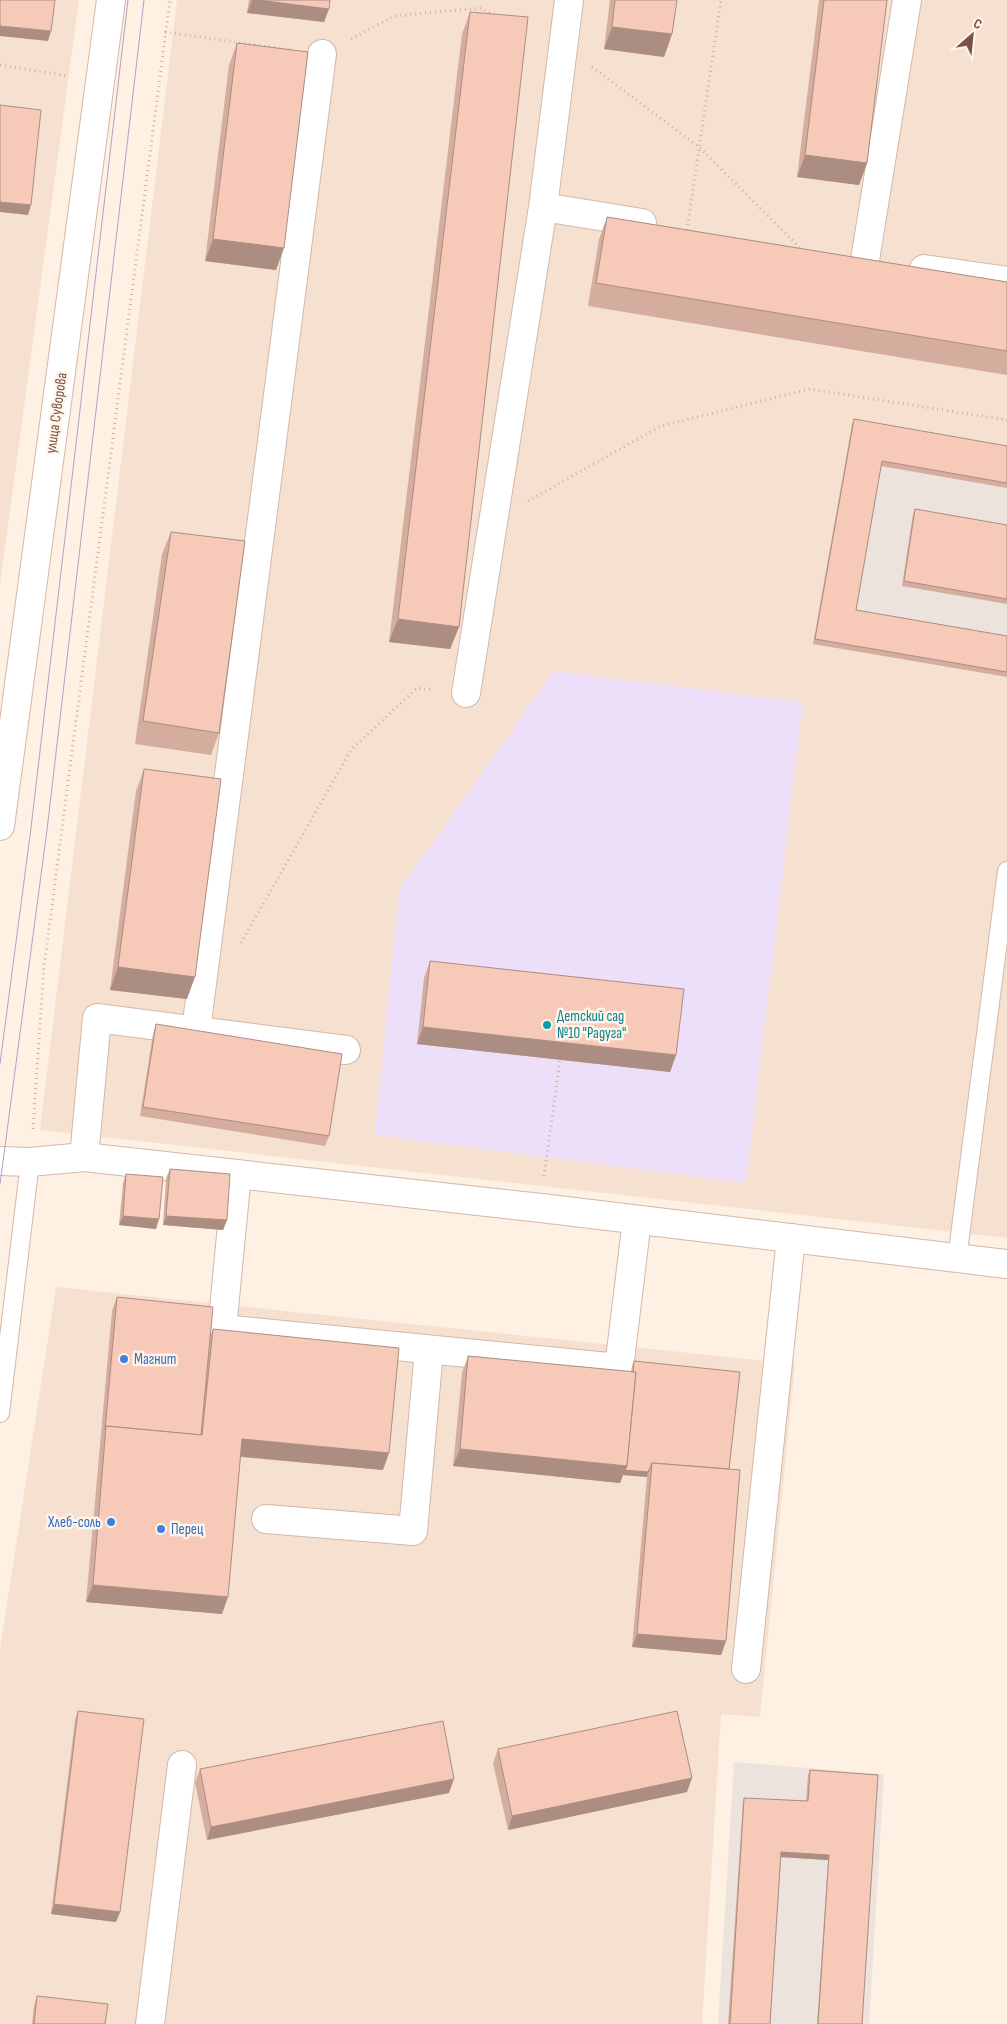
<svg xmlns="http://www.w3.org/2000/svg" width="1007" height="2024" font-family="'Sofia Sans Condensed',sans-serif">
<style>
.residential{fill:#f6e1d0}
.industrial{fill:#ede3dd}
.education{fill:#eddffa}
.lines{fill:none;stroke-linecap:round;stroke-linejoin:round}
.service-casing{stroke:#d2b8aa;stroke-width:20}
.minor-casing{stroke:#d2b8aa;stroke-width:30}
.tertiary-casing{stroke:#d2b8aa;stroke-width:30}
.secondary-casing{stroke:#d6b7a7;stroke-width:30}
.path{stroke:#daac9b;stroke-width:3;stroke-dasharray:1 4;stroke-linecap:butt}
.service{stroke:#fff;stroke-width:18}
.minor{stroke:#fff;stroke-width:28}
.tertiary{stroke:#fff;stroke-width:28}
.secondary{stroke:#fff;stroke-width:28}
.tram{stroke:#b1a0c8;stroke-width:1}
.wall{fill:#d4ad9e}
.shaded-wall{fill:#ac8d81}
.building{fill:#f6c9b8;stroke:#ac8d81}
.culture-dot{fill:#0f9aa8;stroke:#fff4ea;stroke-width:2}
.shop-dot{fill:#3f7fe0;stroke:#fff4ea;stroke-width:2}
.labels{text-anchor:middle;stroke-width:5;stroke-linejoin:round;paint-order:stroke}
.street-label{font-size:15px;fill:#785246;stroke:#fff4ea}
.culture-label{font-size:15px;fill:#0d838f;stroke:#fff4ea;text-anchor:start}
.shop-label{font-size:15px;fill:#366cbe;stroke:#fff4ea;text-anchor:start}
</style>
<rect width="100%" height="100%" fill="#fef0e2"/>
<!-- residential -->
<g class="residential">
<polygon points="0,0 79,0 0,585"/>
<polygon points="177,0 1007,0 1007,1238 40,1130"/>
<polygon points="56,1287 795,1364 760,1717 721,1714 702,2024 0,2024 0,1649"/>
</g>
<!-- industrial -->
<g class="industrial">
<polygon points="852,424 1007,451 1007,677 813,644"/>
<polygon points="734,1762 884,1774 869,2024 718,2024"/>
</g>
<!-- education -->
<polygon class="education" points="554,671 803,702 746,1183 375,1135 399,890"/>
<g class="lines">
<!-- service casing -->
<g class="service-casing">
<g id="service">
<polyline points="957,1259 1007,871"/>
<polyline points="0,1413 30,1162"/>
</g>
</g>
<!-- minor casing -->
<g class="minor-casing">
<g id="minor">
<polyline points="543,207 642,223"/>
<polyline points="865,260 907,0"/>
<polyline points="924,269 1007,281"/>
<polyline points="466,693 543,207 569,0"/>
<polyline points="196,1030 322,54"/>
<polyline points="84,1157 97,1018 346,1050"/>
<polyline points="237,1174 222,1329 619,1368 637,1220"/>
<polyline points="266,1519 413,1531 429,1350"/>
<polyline points="746,1669 791,1238"/>
<polyline points="150,2024 182,1765"/>
</g>
</g>
<!-- tertiary casing -->
<g class="tertiary-casing">
<polyline id="tertiary" points="0,1161 30,1162 84,1157 541,1208 1007,1264"/>
</g>
<!-- secondary casing -->
<g class="secondary-casing">
<polyline id="secondary" points="0,826 111,0"/>
</g>
<!-- path -->
<g class="path">
<polyline points="165,32 291,50"/>
<polyline points="351,39 394,16 481,8 497,16"/>
<polyline points="0,65 68,76"/>
<polyline points="592,67 699,147 802,250"/>
<polyline points="687,230 721,0"/>
<polyline points="528,501 661,426 810,389 1007,420"/>
<polyline points="241,943 351,750 417,688 434,690"/>
<polyline points="33,1129 44,967 170,0"/>
<polyline points="544,1176 560,1060"/>
</g>
<!-- service -->
<use href="#service" class="service"/>
<!-- minor -->
<use href="#minor" class="minor"/>
<!-- tertiary -->
<use href="#tertiary" class="tertiary"/>
<!-- secondary -->
<use href="#secondary" class="secondary"/>
<!-- tram -->
<g class="tram">
<polyline points="0,1064 31,828 128,0"/>
<polyline points="0,1184 47,830 144,0"/>
</g>
</g>
<!-- wall -->
<g class="wall">
<polygon points="249,0 330,0 324,22 247,13"/>
<polygon points="610,0 677,0 672,34 664,57 604,49"/>
<polygon points="819,0 887,0 867,163 859,185 797,177"/>
<polygon points="470,12 459,627 450,649 389,642 462,34"/>
<polygon points="237,43 276,270 205,261 229,65"/>
<polygon points="607,217 1007,282 1007,375 588,306 599,239"/>
<polygon points="854,419 1007,446 1007,488 881,466 856,610 1007,636 1007,677 813,644 852,424"/>
<polygon points="915,509 1007,525 1007,604 902,586 913,514"/>
<polygon points="171,532 219,733 211,755 135,744 162,554"/>
<polygon points="144,769 187,999 110,990 136,791"/>
<polygon points="430,961 676,1055 670,1072 417,1044 424,978"/>
<polygon points="156,1024 329,1136 325,1146 140,1116 153,1034"/>
<polygon points="170,1169 227,1220 223,1230 163,1225 166,1178"/>
<polygon points="126,1174 156,1229 119,1225 123,1183"/>
<polygon points="117,1297 211,1334 213,1329 383,1470 240,1457 222,1614 86,1602 112,1311"/>
<polygon points="468,1356 631,1372 632,1366 634,1361 729,1469 726,1641 721,1655 632,1647 647,1477 623,1475 620,1483 453,1466 462,1373"/>
<polygon points="78,1711 120,1912 116,1922 51,1914 75,1720"/>
<polygon points="498,1749 687,1792 508,1830 493,1763"/>
<polygon points="200,1769 449,1793 207,1840 195,1783"/>
<polygon points="810,1770 878,1775 862,2024 817,2024 828,1860 781,1857 770,2024 728,2024 743,1802 744,1798 806,1801 808,1775"/>
<polygon points="37,1996 105,2024 32,2024 34,2006"/>
</g>
<!-- shaded-wall -->
<g class="shaded-wall">
<polygon points="252,0 258,0 329,9 324,22 247,13"/>
<polygon points="0,26 51,31 48,41 0,36"/>
<polygon points="612,27 672,34 664,57 604,49"/>
<polygon points="805,155 867,163 859,185 797,177"/>
<polygon points="0,202 31,205 28,215 0,212"/>
<polygon points="213,239 284,248 276,270 205,261"/>
<polygon points="398,619 459,627 450,649 389,642"/>
<polygon points="118,967 195,977 187,999 110,990"/>
<polygon points="423,1027 676,1055 670,1072 417,1044"/>
<polygon points="123,1216 159,1219 156,1229 119,1225"/>
<polygon points="166,1216 227,1220 223,1230 163,1225"/>
<polygon points="242,1439 389,1453 383,1470 236,1456"/>
<polygon points="460,1449 627,1466 648,1472 647,1477 623,1475 620,1483 453,1466"/>
<polygon points="93,1585 228,1597 222,1614 86,1602"/>
<polygon points="637,1634 726,1641 721,1655 632,1647"/>
<polygon points="692,1778 687,1792 508,1830 512,1816"/>
<polygon points="454,1779 449,1793 207,1840 211,1827"/>
<polygon points="781,1852 829,1855 828,1860 779,1857"/>
<polygon points="54,1904 120,1912 116,1922 51,1914"/>
</g>
<!-- building -->
<g class="building">
<polygon points="0,0 55,0 51,31 0,26"/>
<polygon points="258,0 330,0 329,9"/>
<polygon points="615,0 677,0 672,34 612,27"/>
<polygon points="824,0 887,0 867,163 805,155"/>
<polygon points="470,12 528,17 459,627 398,619"/>
<polygon points="237,43 308,52 284,248 213,239"/>
<polygon points="0,105 41,110 31,205 0,202"/>
<polygon points="607,217 1007,282 1007,351 596,283"/>
<polygon points="854,419 1007,446 1007,483 882,461 856,610 1007,636 1007,672 815,639"/>
<polygon points="915,509 1007,525 1007,599 904,581"/>
<polygon points="171,532 245,541 219,733 143,721"/>
<polygon points="144,769 221,779 195,977 118,967"/>
<polygon points="430,961 684,989 676,1055 423,1027"/>
<polygon points="156,1024 342,1054 329,1136 143,1107"/>
<polygon points="170,1169 230,1174 227,1220 166,1216"/>
<polygon points="126,1174 163,1177 159,1219 123,1216"/>
<polygon points="117,1297 213,1307 201,1435 106,1426 105,1430"/>
<polygon points="213,1329 399,1348 389,1453 242,1439 228,1597 93,1585 106,1426 202,1435"/>
<polygon points="468,1356 636,1372 627,1466 460,1449"/>
<polygon points="634,1361 740,1372 729,1469 652,1463 648,1472 625,1470 627,1466 636,1372 633,1372"/>
<polygon points="652,1463 740,1470 726,1641 637,1634"/>
<polygon points="78,1711 144,1719 120,1912 54,1904"/>
<polygon points="677,1711 692,1778 512,1816 498,1749"/>
<polygon points="443,1721 454,1779 211,1827 200,1769"/>
<polygon points="810,1770 878,1775 862,2024 818,2024 829,1855 781,1852 770,2024 730,2024 744,1798 808,1801"/>
<polygon points="37,1996 108,2004 105,2024 34,2024"/>
</g>
<!-- markers -->
<circle class="culture-dot" cx="547" cy="1025" r="5"/>
<g class="shop-dot">
<circle cx="124" cy="1359" r="5"/>
<circle cx="111" cy="1522" r="5"/>
<circle cx="161" cy="1529" r="5"/>
</g>
<g class="labels">
<!-- street labels -->
<g class="street-label">
<text transform="translate(56 413) rotate(-82)" y="5">улица Суворова</text>
</g>
<!-- culture labels -->
<g class="culture-label">
<text x="557" y="1021">Детский сад<tspan x="557" dy="17">№10 "Радуга"</tspan></text>
</g>
<!-- shop labels -->
<g class="shop-label">
<text x="134" y="1364">Магнит</text>
<text x="101" y="1527" text-anchor="end">Хлеб-соль</text>
<text x="171" y="1534">Перец</text>
</g>
</g>
<!-- north arrow -->
<g transform="translate(972 35) rotate(27)" stroke="#fff4ea" stroke-width="4" paint-order="stroke">
<path d="M0-4L9 19L0 12L-9 19Z" fill="#785246"/>
<text y="-8" font-size="14" font-weight="bold" text-anchor="middle" fill="#785246">С</text>
</g>
</svg>
